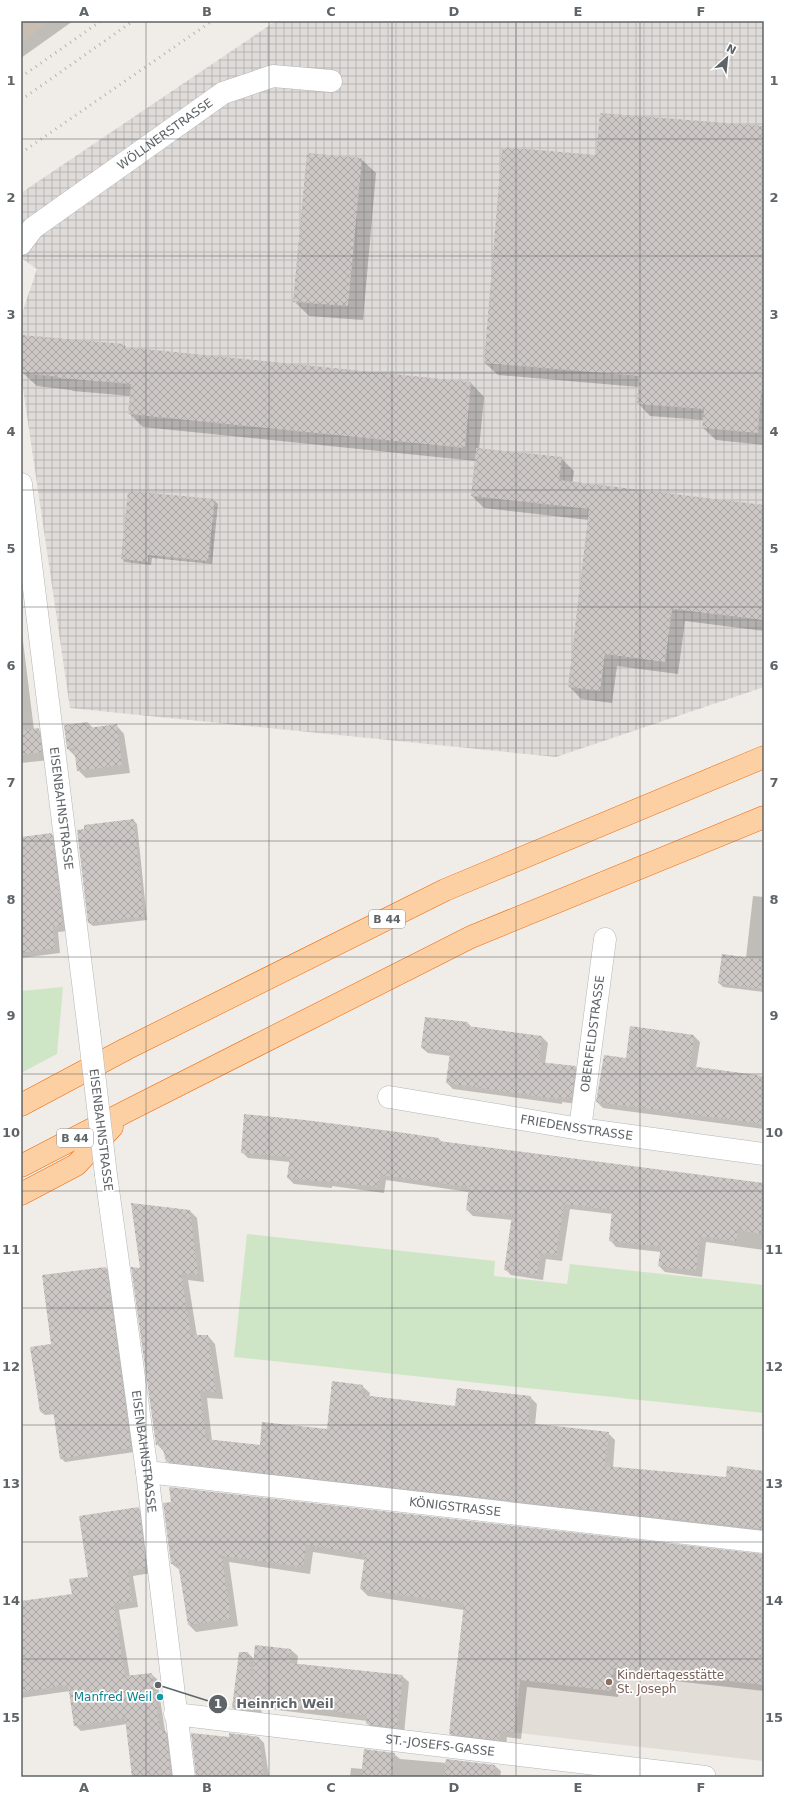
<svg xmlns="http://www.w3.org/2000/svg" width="785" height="1798" font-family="'DejaVu Sans',sans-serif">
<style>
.commercial{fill:#fdeedf}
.industrial{fill:url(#industrial-grid)}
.education{fill:#e3ddd8}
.green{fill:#cee6c5}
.shadow{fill:#0003}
.building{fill:url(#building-cross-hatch)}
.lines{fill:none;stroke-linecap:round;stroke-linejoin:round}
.minor-casing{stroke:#b2b6b9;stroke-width:23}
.trunk-casing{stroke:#f06707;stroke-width:23}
.minor{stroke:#fff;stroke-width:22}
.trunk{stroke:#fcd0a2;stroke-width:22}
.rail{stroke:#b3b4b5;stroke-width:3;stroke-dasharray:1 5;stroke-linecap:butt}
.minor-bridge-casing{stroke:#b2b6b9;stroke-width:23;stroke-linecap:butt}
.minor-bridge{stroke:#fff;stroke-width:22}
.grid{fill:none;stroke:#5e6467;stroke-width:1;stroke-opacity:0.55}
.education-dot{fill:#8d6e63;stroke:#fff;stroke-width:1.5}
.culture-dot{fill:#0f9aa8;stroke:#fff;stroke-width:1.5}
.labels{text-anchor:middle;stroke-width:3.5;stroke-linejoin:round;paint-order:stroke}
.shield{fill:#fff;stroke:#8e9295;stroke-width:1}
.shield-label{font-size:11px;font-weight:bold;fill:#5e6467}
.street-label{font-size:12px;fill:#5e6467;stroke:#fff}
.education-label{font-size:12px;fill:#785e54;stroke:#fff;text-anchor:start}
.culture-label{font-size:12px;fill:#0d838f;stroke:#fff;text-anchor:end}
.leader{fill:none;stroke:#5e6467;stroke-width:1.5}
.callout-dot{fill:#5e6467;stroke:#fff;stroke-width:1.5}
.mark-label{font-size:12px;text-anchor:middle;font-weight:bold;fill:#fff}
.callout-label{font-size:13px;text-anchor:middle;font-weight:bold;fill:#5e6467;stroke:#fff;stroke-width:3.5;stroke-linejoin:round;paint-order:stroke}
.neatline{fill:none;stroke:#5e6467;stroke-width:1.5}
.grid-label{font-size:13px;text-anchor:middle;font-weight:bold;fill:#5e6467}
</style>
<defs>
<pattern id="industrial-grid" width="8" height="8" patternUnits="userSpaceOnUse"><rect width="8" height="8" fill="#dfdbd9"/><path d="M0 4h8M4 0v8" fill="none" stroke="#b8b5b4"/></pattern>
<pattern id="building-cross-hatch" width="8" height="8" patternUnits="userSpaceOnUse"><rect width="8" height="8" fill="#ccc7c4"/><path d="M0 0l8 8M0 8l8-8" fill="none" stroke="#a9a5a3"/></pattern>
</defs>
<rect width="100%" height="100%" fill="#f0ece7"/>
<!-- commercial -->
<polygon class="commercial" points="21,21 50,21 21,43"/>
<!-- industrial -->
<polygon class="industrial" points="276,21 764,21 764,687 556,757 70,708 21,375 21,316 37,269 21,258 21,193"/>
<!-- education -->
<polygon class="education" points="464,1605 764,1640 763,1761 450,1725"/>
<!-- green -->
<g class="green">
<polygon points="63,987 57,1054 21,1073 21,991"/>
<polygon points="247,1234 495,1261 494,1276 567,1284 570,1264 764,1285 764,1413 234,1357"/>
</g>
<!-- shadow -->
<g class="shadow">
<polygon points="21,21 73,21 21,58"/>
<polygon points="764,127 764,445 716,440 703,428 704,420 650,416 638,403 639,387 498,375 485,363 597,156"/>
<polygon points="361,159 376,173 363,320 309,316 294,301"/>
<polygon points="21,336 124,345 127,348 471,383 484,397 479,449 561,458 574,471 572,483 764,506 764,631 685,621 678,674 617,666 612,703 581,699 569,686 589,520 484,508 472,496 476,461 143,427 129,413 131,396 73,391 71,390 37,386 23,373"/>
<polygon points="214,500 218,504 212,564 152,558 151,565 125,562 122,558"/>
<polygon points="21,625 34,730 38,729 46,737 49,760 21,763"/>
<polygon points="88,723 93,728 116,725 124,734 130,773 86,778 78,770 76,757 68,749"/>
<polygon points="133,820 137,824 147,920 93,926 89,923"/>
<polygon points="51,834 57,840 68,931 58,932 60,953 21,958 21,838"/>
<polygon points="753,896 764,897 764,992 723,987 719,983 746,958"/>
<polygon points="426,1018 468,1023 472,1028 542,1037 548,1043 545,1064 575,1067 581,1073 577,1104 562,1102 562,1104 453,1089 447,1083 451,1056 428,1053 422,1048"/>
<polygon points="694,1036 700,1042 696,1068 764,1077 764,1129 603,1108 597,1102 627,1059"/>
<polygon points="439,1139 442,1142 764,1185 764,1250 706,1242 702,1277 665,1272 659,1266 661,1252 616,1247 610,1240 613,1214 570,1209 562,1261 546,1259 543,1280 511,1275 505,1269 512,1220 473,1216 467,1210 469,1192 386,1180 384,1193 332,1186 332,1188 294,1184 288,1178 290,1162 248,1158 242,1152"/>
<polygon points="190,1211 197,1218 204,1282 188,1280 197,1336 208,1336 215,1344 223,1399 207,1398 212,1441 261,1446 328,1430 362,1386 370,1393 369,1397 456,1407 530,1397 537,1404 535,1425 608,1433 615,1440 613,1468 727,1478 764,1472 764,1535 174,1468 167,1461 164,1452 157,1444 141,1269"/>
<polygon points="106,1268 110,1272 134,1452 65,1462 61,1458 55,1414 45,1415 41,1412 52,1345"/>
<polygon points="172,1503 764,1555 764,1691 621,1675 618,1697 527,1687 521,1739 507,1737 506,1747 457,1741 450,1734 464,1610 368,1596 361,1589 365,1560 313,1552 310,1574 229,1562 238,1626 196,1632 189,1625 181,1571 172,1564"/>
<polygon points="138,1508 144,1514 151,1573 133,1576 138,1607 119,1610 130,1677 151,1674 157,1679 165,1731 171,1738 176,1777 133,1777 127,1724 81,1731 75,1725 70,1691 21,1698 21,1602 73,1595 89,1577"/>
<polygon points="256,1646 291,1650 298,1656 297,1665 402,1676 409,1682 404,1734 374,1730 368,1724 368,1721 261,1708 262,1717 240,1714 233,1708 248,1653 255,1660"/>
<polygon points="230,1738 259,1738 264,1743 269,1777 197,1777"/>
<polygon points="394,1754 400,1759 447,1763 447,1760 495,1766 501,1771 500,1777 350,1777 351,1768 363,1769"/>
<polygon points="548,1776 560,1777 548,1777"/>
</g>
<!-- building -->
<g class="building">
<polygon points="600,113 764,126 764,394 761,393 758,433 702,428 704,409 637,404 639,376 484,363 502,147 596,155"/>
<polygon points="307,153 362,158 348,306 293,302"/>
<polygon points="21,335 124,344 124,347 471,382 465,448 128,414 131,384 59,378 59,377 22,373"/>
<polygon points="476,448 562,457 559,480 764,505 764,620 672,609 665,662 605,654 600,691 568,687 589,509 471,496"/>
<polygon points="128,491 215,499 208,561 148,555 148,562 121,559"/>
<polygon points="88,722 89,728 117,724 122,765 77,771 74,748 67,749 64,725"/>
<polygon points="39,728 42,752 21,755 21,730"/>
<polygon points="134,819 144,917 88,923 77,830 84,829 84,825"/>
<polygon points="52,833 63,926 53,927 55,948 21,953 21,837"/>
<polygon points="722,954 764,960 764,989 718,983"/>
<polygon points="425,1017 468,1022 468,1026 542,1036 539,1062 576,1066 571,1099 557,1097 557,1099 446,1083 450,1052 421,1048"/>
<polygon points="630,1026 694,1035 690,1066 764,1076 764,1124 596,1102 604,1055 626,1058"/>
<polygon points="244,1114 305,1120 398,1132 439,1138 439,1141 764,1183 764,1234 738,1230 736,1241 700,1237 696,1271 658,1266 661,1247 609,1241 612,1210 564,1204 556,1255 540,1253 537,1275 504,1270 512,1215 466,1210 469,1187 380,1175 378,1187 327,1181 326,1182 287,1178 290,1157 241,1153"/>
<polygon points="131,1203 190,1210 198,1275 181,1273 191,1335 208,1335 216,1392 200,1391 206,1439 260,1445 262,1422 327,1429 332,1381 363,1385 362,1395 455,1406 457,1388 531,1396 528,1423 609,1432 605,1466 726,1477 727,1466 764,1471 764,1529 166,1462 162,1444 156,1445 131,1267 140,1268"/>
<polygon points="106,1267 131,1448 60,1459 53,1410 40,1412 30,1347 51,1344 42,1275"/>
<polygon points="169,1487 764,1554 764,1685 614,1668 611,1691 520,1680 514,1732 500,1731 499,1740 449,1734 464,1604 360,1589 365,1554 306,1545 303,1567 222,1556 231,1619 188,1625 178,1563 171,1564 163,1503 171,1502"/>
<polygon points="139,1507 146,1568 128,1571 132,1601 114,1604 125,1676 152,1673 160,1730 166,1731 171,1777 132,1777 125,1718 74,1726 68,1685 21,1692 21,1601 72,1594 69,1579 88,1577 79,1516"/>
<polygon points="255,1645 291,1649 290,1663 403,1675 397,1728 366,1724 367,1716 334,1711 255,1702 256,1711 232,1708 239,1652 248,1652 252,1677"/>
<polygon points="191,1733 229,1737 229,1733 259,1737 264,1777 196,1777"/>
<polygon points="364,1749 395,1753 392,1777 361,1777"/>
<polygon points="446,1759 495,1765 494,1777 444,1777"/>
</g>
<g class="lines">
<!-- minor casing -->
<g class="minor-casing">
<g id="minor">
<path id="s1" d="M21,244L33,228L223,93L273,76L331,81"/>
<path id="s2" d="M21,484L89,1031"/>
<path id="s3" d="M389,1097L580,1129L764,1154"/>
<path id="s4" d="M580,1129L605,939"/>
<path id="s5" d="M106,1175L147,1472L184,1777"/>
<path id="s6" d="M147,1472L764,1542"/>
<path id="s7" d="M175,1714L705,1777"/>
</g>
</g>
<!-- trunk casing -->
<g class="trunk-casing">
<g id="trunk">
<polyline points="21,1105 126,1049 445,890 764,757"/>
<polyline points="21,1166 129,1110 471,937 764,817"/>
<polyline points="21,1194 76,1165 112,1127"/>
</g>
</g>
<!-- minor -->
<use href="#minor" class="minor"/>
<!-- trunk -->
<use href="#trunk" class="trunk"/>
<!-- rail -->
<g class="rail">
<polyline points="21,77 101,21"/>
<polyline points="21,100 133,21"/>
<polyline points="21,153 212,21"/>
</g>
<!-- minor-bridge casing -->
<g class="minor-bridge-casing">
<polyline id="minor-bridge" points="89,1031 106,1175"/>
</g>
<!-- minor-bridge -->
<use href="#minor-bridge" class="minor-bridge"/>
</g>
<!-- grid -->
<path class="grid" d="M146,21V1777M269,21V1777M392,21V1777M516,21V1777M640,21V1777M21,139H764M21,256H764M21,373H764M21,490H764M21,607H764M21,724H764M21,841H764M21,957H764M21,1074H764M21,1191H764M21,1308H764M21,1425H764M21,1542H764M21,1659H764"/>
<!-- markers -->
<circle class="education-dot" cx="609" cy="1682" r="4"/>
<circle class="culture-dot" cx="160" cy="1697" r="4"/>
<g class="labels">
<!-- shield labels -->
<g class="shield">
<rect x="369" y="910" width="36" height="18" rx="3"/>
<rect x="57" y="1129" width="36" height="18" rx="3"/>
</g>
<g class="shield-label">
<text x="387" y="923">B 44</text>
<text x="75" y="1142">B 44</text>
</g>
<!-- street labels -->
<g class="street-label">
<text dy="4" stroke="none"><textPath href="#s1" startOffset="182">WÖLLNERSTRASSE</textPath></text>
<text dy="4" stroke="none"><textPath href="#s2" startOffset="327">EISENBAHNSTRASSE</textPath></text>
<text dy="4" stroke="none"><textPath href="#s4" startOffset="96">OBERFELDSTRASSE</textPath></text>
<text dy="4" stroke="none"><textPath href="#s3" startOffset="190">FRIEDENSSTRASSE</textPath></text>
<text transform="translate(101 1130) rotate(83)" y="4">EISENBAHNSTRASSE</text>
<text dy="4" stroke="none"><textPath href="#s5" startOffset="279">EISENBAHNSTRASSE</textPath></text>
<text dy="4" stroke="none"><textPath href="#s6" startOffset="310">KÖNIGSTRASSE</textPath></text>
<text dy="4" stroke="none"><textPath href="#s7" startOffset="267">ST.-JOSEFS-GASSE</textPath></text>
</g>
<!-- education labels -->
<g class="education-label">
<text x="617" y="1679">Kindertagesstätte<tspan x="617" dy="14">St. Joseph</tspan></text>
</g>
<!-- culture labels -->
<g class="culture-label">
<text x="152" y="1701">Manfred Weil</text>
</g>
</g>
<!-- callouts -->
<path class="leader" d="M158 1685L218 1704"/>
<g class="callout-dot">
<circle cx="158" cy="1685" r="4"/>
<circle cx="218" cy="1704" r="10"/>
</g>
<g class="mark-label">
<text x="218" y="1708">1</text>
</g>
<g class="callout-label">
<text x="285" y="1708">Heinrich Weil</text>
</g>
<!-- border -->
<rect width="785" height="1798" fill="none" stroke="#ffffff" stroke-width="44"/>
<!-- north arrow -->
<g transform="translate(727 58) rotate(27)" stroke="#ffffff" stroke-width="3" paint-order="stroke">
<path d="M0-3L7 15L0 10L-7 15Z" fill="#5e6467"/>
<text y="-6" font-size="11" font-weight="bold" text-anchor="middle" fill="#5e6467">N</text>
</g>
<rect x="22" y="22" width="741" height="1754" class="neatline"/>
<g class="grid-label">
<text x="84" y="16">A</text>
<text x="207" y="16">B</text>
<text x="331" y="16">C</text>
<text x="454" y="16">D</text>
<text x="578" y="16">E</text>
<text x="701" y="16">F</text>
<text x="11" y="85">1</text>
<text x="774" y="85">1</text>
<text x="11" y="202">2</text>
<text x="774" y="202">2</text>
<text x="11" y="319">3</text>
<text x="774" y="319">3</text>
<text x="11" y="436">4</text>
<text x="774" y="436">4</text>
<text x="11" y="553">5</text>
<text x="774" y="553">5</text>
<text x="11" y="670">6</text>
<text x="774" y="670">6</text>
<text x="11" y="787">7</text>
<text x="774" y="787">7</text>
<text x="11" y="904">8</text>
<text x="774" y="904">8</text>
<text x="11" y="1020">9</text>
<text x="774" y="1020">9</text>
<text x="11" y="1137">10</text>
<text x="774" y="1137">10</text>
<text x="11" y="1254">11</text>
<text x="774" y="1254">11</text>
<text x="11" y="1371">12</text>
<text x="774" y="1371">12</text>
<text x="11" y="1488">13</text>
<text x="774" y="1488">13</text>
<text x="11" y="1605">14</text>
<text x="774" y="1605">14</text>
<text x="11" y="1722">15</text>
<text x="774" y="1722">15</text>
<text x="84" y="1792">A</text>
<text x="207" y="1792">B</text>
<text x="331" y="1792">C</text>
<text x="454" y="1792">D</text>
<text x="578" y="1792">E</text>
<text x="701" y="1792">F</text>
</g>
</svg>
